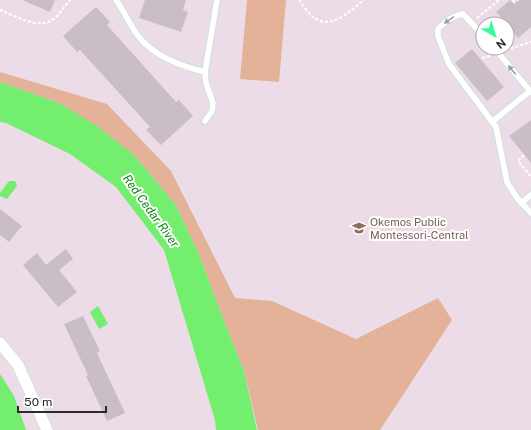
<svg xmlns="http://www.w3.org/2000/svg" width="531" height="430" font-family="'Public Sans',sans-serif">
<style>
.green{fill:#e3b298}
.water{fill:#74ee6e}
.building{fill:#cabec6}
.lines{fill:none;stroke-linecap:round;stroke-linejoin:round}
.lane-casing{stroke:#d1e3da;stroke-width:8}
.street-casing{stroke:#d1e3da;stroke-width:13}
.path{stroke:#fff;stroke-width:2;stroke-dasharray:3 2;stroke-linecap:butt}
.lane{stroke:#fff;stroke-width:5.5}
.street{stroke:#fff;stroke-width:11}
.oneway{fill:#9f9f9f}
.labels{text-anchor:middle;stroke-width:4;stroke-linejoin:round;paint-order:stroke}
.education-label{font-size:11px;fill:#785e54;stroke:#fff;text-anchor:start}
.water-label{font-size:12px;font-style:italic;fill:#0e8512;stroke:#fff}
</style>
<rect width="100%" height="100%" fill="#ecdce8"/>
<!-- green -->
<g class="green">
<polygon points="247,0 286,0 279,82 240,79"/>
<polygon points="0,72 107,104 171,171 235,298 272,301 356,339 438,298 452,320 380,430 258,430 244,371 219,308 198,252 175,204 134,155 59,103 0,82"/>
</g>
<!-- water -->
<g class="water">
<polygon points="0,82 59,103 97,126 134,155 175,204 198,252 219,308 244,371 257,430 216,430 215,420 164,250 116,187 70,154 6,123 0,122"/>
<polygon points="9,181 14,181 16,182 17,186 7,199 0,196 0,193"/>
<polygon points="98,306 108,324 99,329 90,312"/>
<polygon points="0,374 14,396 26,430 0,430"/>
</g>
<!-- building -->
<g class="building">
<polygon points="22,0 55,0 50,12"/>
<polygon points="145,0 186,0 183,10 188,12 181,32 139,18"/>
<polygon points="510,0 514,4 520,0 531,0 531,27 518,38 514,33 507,39 507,24 491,24 501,17 496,12"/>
<polygon points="96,7 110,22 107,25 176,102 179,100 193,116 161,145 146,130 150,127 80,50 77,52 63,36"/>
<polygon points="472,49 504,87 487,101 455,63"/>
<polygon points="531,120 531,163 509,136"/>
<polygon points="0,209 22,226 9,242 0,235"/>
<polygon points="66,249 73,259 59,270 77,292 58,307 23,265 37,253 46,265"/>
<polygon points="83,316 100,351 97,353 125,413 107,421 86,376 88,375 64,324"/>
</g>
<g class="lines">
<!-- lane casing -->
<g class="lane-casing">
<g id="lane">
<path d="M116,0C125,12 130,26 139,37C155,57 181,66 205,72"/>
<path d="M483,35L463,14C452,16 446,21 438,29V36L449,64L496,127L507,182L517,198L531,213"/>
<polyline points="494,48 531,92"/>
<polyline points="205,121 212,111 213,103 206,83 205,72 217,0"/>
<polyline points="492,122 530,91"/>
<polyline points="521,203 531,195"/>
</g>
</g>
<!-- street casing -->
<g class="street-casing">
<polyline id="street" points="0,343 18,365 47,430"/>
</g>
<!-- path -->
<g class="path">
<path d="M299,0C303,5 308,13 313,17C332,31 349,11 364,0"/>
<polyline points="513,0 514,2"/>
<path d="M0,10C16,16 41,32 56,17C61,12 65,6 70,0"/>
<polyline points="477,18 499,0"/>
<polyline points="506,50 531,42"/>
<polyline points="482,58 490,56"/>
<polyline points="524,155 518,161 531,177"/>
</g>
<!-- lane -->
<use href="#lane" class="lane"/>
<!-- street -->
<use href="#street" class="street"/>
</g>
<!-- one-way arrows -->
<defs><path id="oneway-solid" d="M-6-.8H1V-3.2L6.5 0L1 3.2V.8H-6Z"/></defs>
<g class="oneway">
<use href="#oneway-solid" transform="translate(449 20) rotate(146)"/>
<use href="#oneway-solid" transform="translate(512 70) rotate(-130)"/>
</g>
<!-- icons -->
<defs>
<g id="school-bare" transform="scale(1.08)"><path d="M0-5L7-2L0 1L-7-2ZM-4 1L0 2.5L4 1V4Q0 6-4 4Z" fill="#8d6e63" stroke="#fff" stroke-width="2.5" paint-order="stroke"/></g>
</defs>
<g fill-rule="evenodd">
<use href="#school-bare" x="359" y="228"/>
</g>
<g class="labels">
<!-- education labels -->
<g class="education-label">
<text x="370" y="226">Okemos Public<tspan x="370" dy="13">Montessori-Central</tspan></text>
</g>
<!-- water labels -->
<g class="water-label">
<text transform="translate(151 211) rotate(54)" y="4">Red Cedar River</text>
</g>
</g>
<!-- north arrow -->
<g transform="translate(495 36) rotate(142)"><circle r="19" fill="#ffffff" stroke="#aaaaaa"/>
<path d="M0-3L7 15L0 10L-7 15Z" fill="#3bfa9b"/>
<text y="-6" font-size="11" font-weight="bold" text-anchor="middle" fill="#2a2a2a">N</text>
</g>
<!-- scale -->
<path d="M18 406v6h88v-6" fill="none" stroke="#2a2a2a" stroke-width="2"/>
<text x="24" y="406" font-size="12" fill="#2a2a2a" stroke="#ffffff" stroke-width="3" paint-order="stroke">50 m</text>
</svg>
